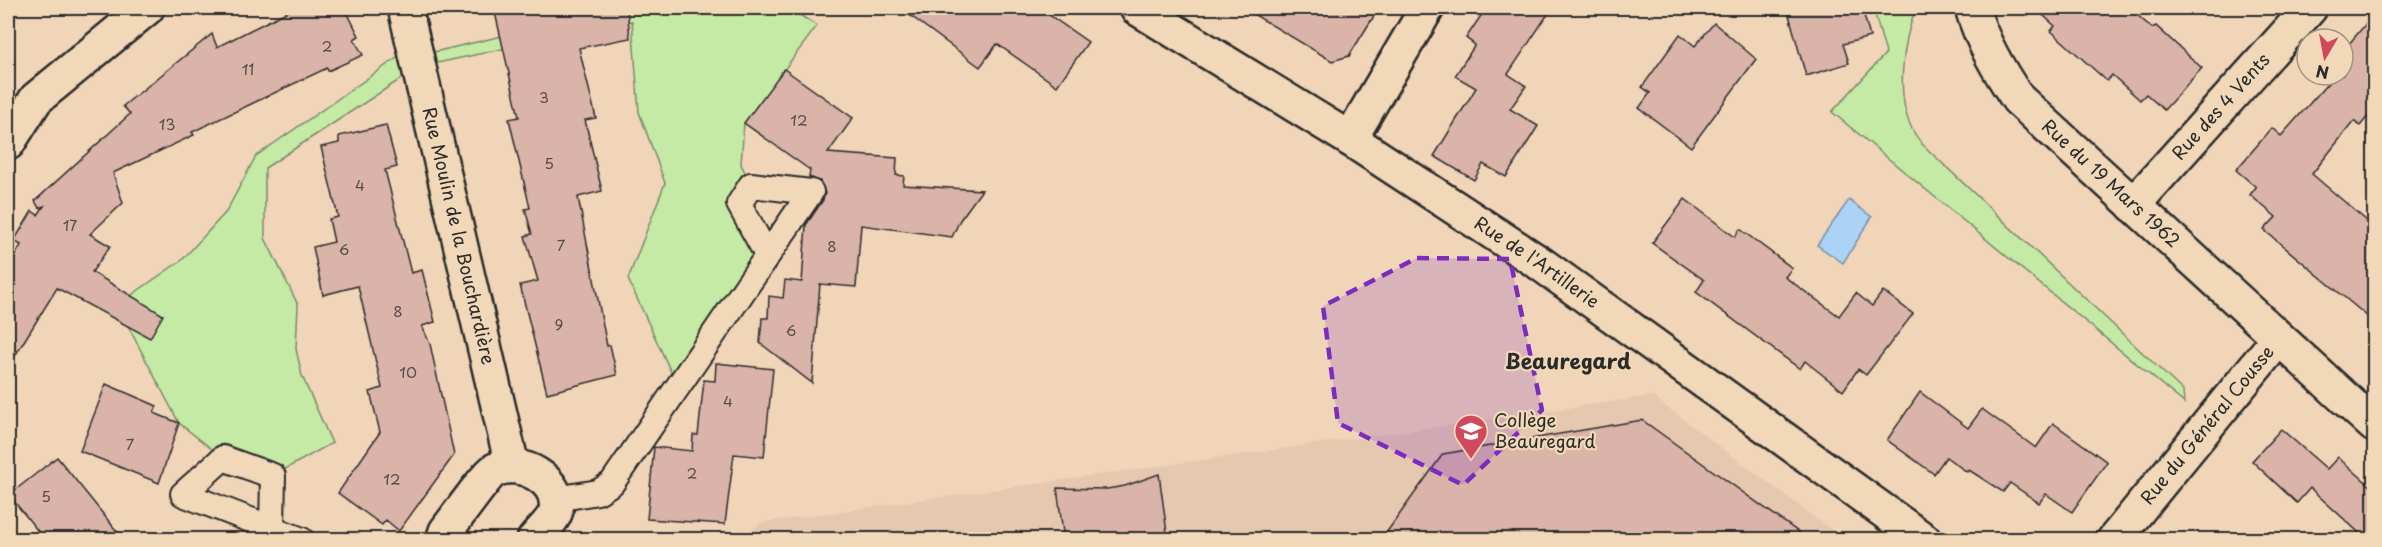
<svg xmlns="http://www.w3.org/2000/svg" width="2382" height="547" font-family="'Playpen Sans',sans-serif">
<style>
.built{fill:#e6c8b1}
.green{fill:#c4eaa5;stroke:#788a68;stroke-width:1.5}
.water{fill:#abd3f6;stroke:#7890a5;stroke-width:1.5}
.building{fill:#dab3a9;stroke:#2b2b2b;stroke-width:1.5}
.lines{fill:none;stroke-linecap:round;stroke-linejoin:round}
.lane-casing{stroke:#2b2b2b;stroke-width:28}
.street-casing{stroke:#2b2b2b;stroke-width:38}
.lane{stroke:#f0d8b8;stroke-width:24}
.street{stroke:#f0d8b8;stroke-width:33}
.marked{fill:#7b2cbf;fill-opacity:0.2;stroke:#7b2cbf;stroke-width:4.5;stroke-dasharray:12 8;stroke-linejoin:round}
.labels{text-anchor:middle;stroke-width:4.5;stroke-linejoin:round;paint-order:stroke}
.number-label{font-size:15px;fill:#574d4a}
.street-label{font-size:18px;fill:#2b2b2b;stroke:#f0d8b8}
.poi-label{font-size:18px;fill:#2b2b2b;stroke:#f0d8b8;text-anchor:start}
.quarter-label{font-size:21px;font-weight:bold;fill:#2b2b2b;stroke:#f0d8b8}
</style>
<rect width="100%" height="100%" fill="#f1d5b9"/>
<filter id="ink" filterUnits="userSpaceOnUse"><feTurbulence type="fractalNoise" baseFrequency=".0167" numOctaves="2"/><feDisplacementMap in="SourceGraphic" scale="12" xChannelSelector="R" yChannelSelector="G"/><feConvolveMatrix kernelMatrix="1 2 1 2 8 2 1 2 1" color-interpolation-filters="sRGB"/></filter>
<g filter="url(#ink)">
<!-- built -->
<polygon class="built" points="1652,396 1844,539 747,540 759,523"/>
<!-- green -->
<g class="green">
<polygon points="621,8 789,8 817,26 744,123 741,164 751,185 739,204 767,255 677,385 628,279 665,183 639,112 632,21 419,67 265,168 265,238 298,305 296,349 302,376 332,443 273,476 223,458 179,423 117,305 182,260 226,212 256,156 414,46 417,56"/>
<path d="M1873,8H1916C1903,41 1895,96 1912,129C1915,135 1919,140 1923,145L2183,391L2184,403L1832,112L1886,53Z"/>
</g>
<!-- water -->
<polygon class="water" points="1849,200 1872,217 1843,263 1817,245"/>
<!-- building -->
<g class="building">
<polygon points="294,8 345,8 359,36 354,39 363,55 328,71 327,68 192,132 194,135 113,173 123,203 90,234 110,246 92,272 163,315 150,338 57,288 8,367 8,268 21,245 14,241 32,211 38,215 44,206 39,208 35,201 130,114 123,106 212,34 217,47"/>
<polygon points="494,8 627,8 630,38 579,48 596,118 585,120 602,191 578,197 607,346 610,345 617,375 547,393 520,285 538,281 525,236 532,234 525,209 530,208 509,119 519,117"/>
<polygon points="900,8 1039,8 1088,42 1057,86 997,44 980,67"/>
<polygon points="1243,8 1379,8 1349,56 1332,61"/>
<polygon points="1486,8 1552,8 1508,74 1526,86 1510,109 1538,126 1506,177 1483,164 1474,180 1434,156 1476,88 1455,76 1475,45 1466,38"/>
<polygon points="1787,8 1862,8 1870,37 1843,44 1849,63 1806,76"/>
<polygon points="2035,8 2129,8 2152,28 2156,26 2202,68 2164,110 2146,94 2140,100 2112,75 2107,81 2051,31 2055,26"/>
<polygon points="2374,14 2374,109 2360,126 2354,121 2312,174 2374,227 2374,322 2264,230 2276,217 2250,195 2256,187 2236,170 2272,128 2281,136 2335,75 2343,75 2343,51"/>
<polygon points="1714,23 1756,59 1691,147 1639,108 1650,93 1642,87 1680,34 1695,46"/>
<polygon points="784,69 853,118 828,153 897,158 896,175 904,176 903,185 982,190 960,220 952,237 861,225 856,287 820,284 812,383 760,343 762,318 768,318 769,296 783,298 785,280 802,282 806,225 823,200 825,193 820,181 809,177 810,170 744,123"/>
<polygon points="386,125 397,167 385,170 411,273 422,270 435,322 422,326 430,344 454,455 399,531 386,520 382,525 338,493 380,432 370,392 382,388 358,286 323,295 313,247 334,242 329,219 338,217 321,147 339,143 339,136"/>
<polygon points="1685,199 1735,237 1740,229 1792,268 1785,277 1839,316 1856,293 1872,306 1883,291 1913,314 1866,375 1858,369 1843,391 1805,361 1800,369 1696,292 1704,280 1652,243"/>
<polygon points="716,363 773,369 764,457 734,454 725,524 647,519 654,447 692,451 693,435 698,435 704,380 715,381"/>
<polygon points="106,384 157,406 154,413 179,423 159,483 80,451"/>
<polygon points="1920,392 1968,428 1982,409 2036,448 2053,423 2107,462 2072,512 2046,494 2039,503 2010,483 2003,492 1969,470 1967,472 1946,457 1934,474 1887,440"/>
<polygon points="1642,420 1808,539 1381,540 1443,454"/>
<polygon points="2281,429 2327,469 2338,457 2374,489 2374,540 2367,540 2310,488 2297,503 2252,461"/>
<polygon points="57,457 124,540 45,540 9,495"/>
<polygon points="1159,474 1168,540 1064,540 1057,488 1107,489 1125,486"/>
</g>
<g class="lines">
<!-- lane casing -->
<g class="lane-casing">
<g id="lane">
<polyline points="556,499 598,492 612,483 811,192 751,185 739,204 767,255"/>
<polyline points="272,528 273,476 223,458 183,494 302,540"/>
</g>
</g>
<!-- street casing -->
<g class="street-casing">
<g id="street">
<path id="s1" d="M405,8L512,465"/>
<path id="s2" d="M1137,8L1350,139L1541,264L1924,540"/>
<path id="s3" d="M1972,8C1982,42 1998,69 2018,99L2374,425"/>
<polyline points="1350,139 1427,8"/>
<polyline points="8,143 36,99 147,8"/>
<path id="s4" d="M2133,205L2310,8"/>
<path d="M443,540L446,531C454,521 487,474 495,470C520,458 561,480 556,510C554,520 540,532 534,540"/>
<path id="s5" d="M2114,540L2278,339"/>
</g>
</g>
<!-- lane -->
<use href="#lane" class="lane"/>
<!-- street -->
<use href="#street" class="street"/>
</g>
</g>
<!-- marked area -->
<path class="marked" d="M1417,258L1510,259L1542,410L1463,485L1338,423L1323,306Z"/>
<!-- icons -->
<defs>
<g id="school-pin" transform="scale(1.725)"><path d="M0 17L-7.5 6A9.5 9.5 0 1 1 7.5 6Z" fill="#d1495b" stroke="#f0d8b8"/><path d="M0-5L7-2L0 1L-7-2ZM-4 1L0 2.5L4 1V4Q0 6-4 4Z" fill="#fff"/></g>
</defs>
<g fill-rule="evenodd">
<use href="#school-pin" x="1471" y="431"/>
</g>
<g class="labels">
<!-- number labels -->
<g class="number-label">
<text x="327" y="52">2</text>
<text x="248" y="75">11</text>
<text x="544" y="103">3</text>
<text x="799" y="126">12</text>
<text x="167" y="130">13</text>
<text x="549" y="169">5</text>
<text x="360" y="191">4</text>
<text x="70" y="231">17</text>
<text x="561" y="251">7</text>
<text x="832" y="252">8</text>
<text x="344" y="255">6</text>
<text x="398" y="317">8</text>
<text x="559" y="330">9</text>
<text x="791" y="336">6</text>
<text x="408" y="378">10</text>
<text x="728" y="407">4</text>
<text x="130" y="450">7</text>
<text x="692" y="479">2</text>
<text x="392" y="485">12</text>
<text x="46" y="502">5</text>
</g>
<!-- street labels -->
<g class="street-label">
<text dy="6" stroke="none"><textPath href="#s4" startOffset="132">Rue des 4 Vents</textPath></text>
<text dy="6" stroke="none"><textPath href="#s3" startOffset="228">Rue du 19 Mars 1962</textPath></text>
<text dy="6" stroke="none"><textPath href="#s1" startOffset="234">Rue Moulin de la Bouchardière</textPath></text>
<text dy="6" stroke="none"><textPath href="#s2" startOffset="474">Rue de l'Artillerie</textPath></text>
<text dy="6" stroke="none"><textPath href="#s5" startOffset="148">Rue du Général Cousse</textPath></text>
</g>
<!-- poi labels -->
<g class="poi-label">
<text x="1494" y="427">Collège<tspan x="1494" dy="21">Beauregard</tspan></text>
</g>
<!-- quarter labels -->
<g class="quarter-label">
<text x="1568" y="369">Beauregard</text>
</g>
</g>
<!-- margin -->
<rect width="2382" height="547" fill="none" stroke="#f0d8b8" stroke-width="30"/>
<rect x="15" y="15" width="2352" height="517" fill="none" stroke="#2b2b2b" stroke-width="2" filter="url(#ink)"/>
<!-- north arrow -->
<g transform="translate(2325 57) rotate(190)"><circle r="28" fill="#f0d8b8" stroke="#a19380" stroke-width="1.5"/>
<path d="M0-4.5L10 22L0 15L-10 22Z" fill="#d1495b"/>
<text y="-9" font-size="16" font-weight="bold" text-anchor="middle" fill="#2b2b2b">N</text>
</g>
</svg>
